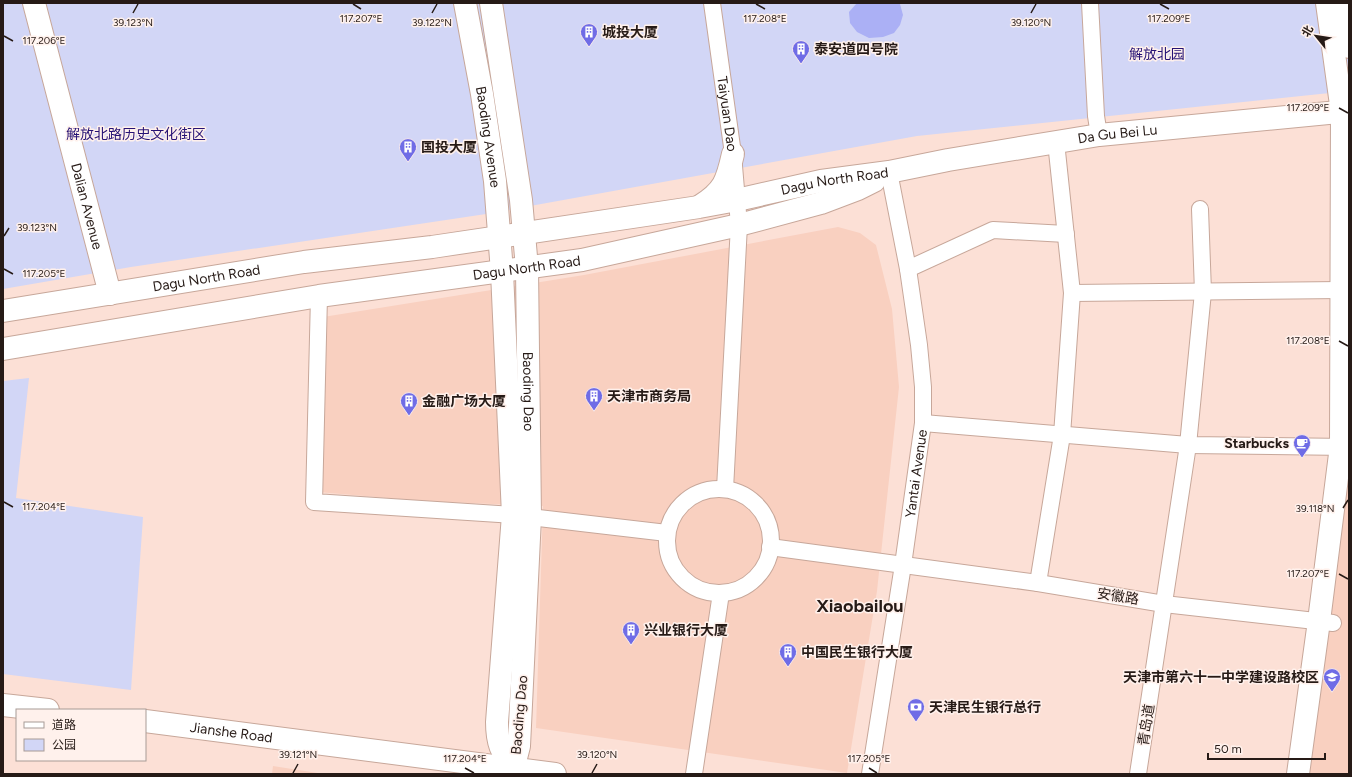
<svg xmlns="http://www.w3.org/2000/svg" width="1352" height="777" font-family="Figtree,'Noto Sans SC',sans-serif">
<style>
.built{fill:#f9d0c0}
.green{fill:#d2d6f6}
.water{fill:#abb0f5}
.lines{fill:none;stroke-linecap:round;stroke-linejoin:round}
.street-casing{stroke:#c7a79a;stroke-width:18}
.secondary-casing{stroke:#c7a79a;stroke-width:24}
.street{stroke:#fff;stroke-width:16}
.secondary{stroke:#fff;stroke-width:22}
.ticks{fill:none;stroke:#261a16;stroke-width:1.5}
.labels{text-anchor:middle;stroke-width:3;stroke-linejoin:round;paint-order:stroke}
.poi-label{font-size:14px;font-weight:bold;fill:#261a16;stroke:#fff1ec;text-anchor:start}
.park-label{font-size:14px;fill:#261275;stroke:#fff1ec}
.street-label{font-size:14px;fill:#261a16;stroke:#fff1ec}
.district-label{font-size:18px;font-weight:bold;fill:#261a16;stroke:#fff1ec}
.ticks-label{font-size:10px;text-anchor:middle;fill:#261a16;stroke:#fff1ec;stroke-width:3;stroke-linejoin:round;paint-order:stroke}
</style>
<rect width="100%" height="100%" fill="#fce0d6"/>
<!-- built -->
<g class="built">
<polygon points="1349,116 1349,774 1305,774 1346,440"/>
<polygon points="838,227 860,233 876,245 892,309 899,387 877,591 847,773 536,728 543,506 423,501 318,492 323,317 584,275"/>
<polygon points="273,766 324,774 272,774"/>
</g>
<!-- green -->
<g class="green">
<polygon points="3,3 1349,3 1349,91 917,136 486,214 131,267 3,289"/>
<polygon points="29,378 16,498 143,517 131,690 3,674 3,381"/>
</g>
<!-- water -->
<polygon class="water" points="857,3 900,4 903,15 900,25 894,33 883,37 869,38 857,32 850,23 849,12"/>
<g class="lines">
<!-- street casing -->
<g class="street-casing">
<g id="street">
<path id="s1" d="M712,3L733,154L739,225L725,489"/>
<polyline points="1090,3 1096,116 1099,135"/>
<polyline points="908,269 993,230 1066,234"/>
<polyline points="1072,293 1341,290"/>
<polyline points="319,296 314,502 513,515 667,533"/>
<polyline points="923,423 1188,445 1349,447"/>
<circle cx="719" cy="541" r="52"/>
<polyline points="770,547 1038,583 1164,604 1333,623"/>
<polyline points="1038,583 1062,435 1072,293 1056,142"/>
<polyline points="694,774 721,593"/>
<path id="s2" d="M870,774L903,565L923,423V387L919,345L908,269L889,172"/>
<polyline points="1138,774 1188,445 1203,292 1200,209"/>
</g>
</g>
<!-- secondary casing -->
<g class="secondary-casing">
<g id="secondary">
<path id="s3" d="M34,3L110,294"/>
<path id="s4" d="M465,3L482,94L495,181L502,272L513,515L497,722C497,742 501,753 514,768"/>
<path id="s5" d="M491,3L521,200L527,268L530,517L519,746L512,774"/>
<polyline points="1344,3 1349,47"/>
<path d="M700,206C724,191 727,181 733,154"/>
<path id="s6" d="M3,311L304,262L432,247L699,207L737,200L821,181L889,172L948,160L1099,135L1349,111"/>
<path id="s7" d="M3,349L319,296L582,260L739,225L821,203L858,189L874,181"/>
<polyline points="3,705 48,710"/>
<path id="s8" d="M145,721L555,774"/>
<polyline points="1298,774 1319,621 1341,446 1342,112 1327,3"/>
</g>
</g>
<!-- street -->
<use href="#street" class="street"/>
<!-- secondary -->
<use href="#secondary" class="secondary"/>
</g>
<!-- ticks -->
<path class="ticks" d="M353,4L361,9M756,4L765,9M1160,4L1169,9M133,13L138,4M432,13L437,4M1031,13L1036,4M4,36L13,41M1339,108L1348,113M4,236L9,228M4,269L13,274M1339,341L1348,346M4,502L13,507M1343,508L1348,500M1339,574L1348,579M465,768L474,773M869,768L877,773M293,773L298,764M592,773L597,764"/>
<!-- icons -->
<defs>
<g id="building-pin" transform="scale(0.9)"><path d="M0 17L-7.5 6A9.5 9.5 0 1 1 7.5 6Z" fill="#6f6ce6" stroke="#fff1ec"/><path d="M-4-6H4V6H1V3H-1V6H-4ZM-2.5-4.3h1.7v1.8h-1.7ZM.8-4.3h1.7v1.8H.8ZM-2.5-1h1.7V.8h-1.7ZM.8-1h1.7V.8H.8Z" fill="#fff"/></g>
<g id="cafe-pin" transform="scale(0.9)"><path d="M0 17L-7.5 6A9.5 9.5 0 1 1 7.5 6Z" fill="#6f6ce6" stroke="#fff1ec"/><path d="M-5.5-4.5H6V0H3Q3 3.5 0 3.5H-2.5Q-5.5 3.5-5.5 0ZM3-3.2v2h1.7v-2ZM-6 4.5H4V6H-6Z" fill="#fff"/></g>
<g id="school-pin" transform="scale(0.9)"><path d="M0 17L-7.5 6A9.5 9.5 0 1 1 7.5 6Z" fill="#6f6ce6" stroke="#fff1ec"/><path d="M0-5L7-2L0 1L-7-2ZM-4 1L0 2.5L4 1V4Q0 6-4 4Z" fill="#fff"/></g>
<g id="bank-pin" transform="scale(0.9)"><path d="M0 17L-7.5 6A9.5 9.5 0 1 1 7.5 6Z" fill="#6f6ce6" stroke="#fff1ec"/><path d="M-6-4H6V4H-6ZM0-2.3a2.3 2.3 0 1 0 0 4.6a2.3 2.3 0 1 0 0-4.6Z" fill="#fff"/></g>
</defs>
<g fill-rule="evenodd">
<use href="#building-pin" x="589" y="32"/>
<use href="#building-pin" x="801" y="49"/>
<use href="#building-pin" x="408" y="147"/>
<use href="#building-pin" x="594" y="396"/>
<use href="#building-pin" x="409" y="401"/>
<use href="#cafe-pin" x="1302" y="443"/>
<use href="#building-pin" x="631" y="630"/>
<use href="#building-pin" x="788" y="652"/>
<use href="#school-pin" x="1332" y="677"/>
<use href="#bank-pin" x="916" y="707"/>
</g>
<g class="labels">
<!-- poi labels -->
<g class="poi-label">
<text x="602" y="37">城投大厦</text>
<text x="814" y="54">泰安道四号院</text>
<text x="421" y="152">国投大厦</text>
<text x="607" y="401">天津市商务局</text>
<text x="422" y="406">金融广场大厦</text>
<text x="1289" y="448" text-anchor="end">Starbucks</text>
<text x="644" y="635">兴业银行大厦</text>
<text x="801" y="657">中国民生银行大厦</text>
<text x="1319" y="682" text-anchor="end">天津市第六十一中学建设路校区</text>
<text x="929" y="712">天津民生银行总行</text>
</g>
<!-- park labels -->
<g class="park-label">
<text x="1157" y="59">解放北园</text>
<text x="136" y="139">解放北路历史文化街区</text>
</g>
<!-- street labels -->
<g class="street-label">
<text dy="5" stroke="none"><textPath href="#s1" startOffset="112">Taiyuan Dao</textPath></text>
<text dy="5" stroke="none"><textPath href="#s6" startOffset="1129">Da Gu Bei Lu</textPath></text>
<text dy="5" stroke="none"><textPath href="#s4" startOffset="136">Baoding Avenue</textPath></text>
<text dy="5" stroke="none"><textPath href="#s6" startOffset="842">Dagu North Road</textPath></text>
<text dy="5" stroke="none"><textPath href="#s3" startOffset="210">Dalian Avenue</textPath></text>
<text dy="5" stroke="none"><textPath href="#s7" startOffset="530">Dagu North Road</textPath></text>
<text dy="5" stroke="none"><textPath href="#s6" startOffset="206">Dagu North Road</textPath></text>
<text dy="5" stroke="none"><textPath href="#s5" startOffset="391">Baoding Dao</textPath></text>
<text dy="5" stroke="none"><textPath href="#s2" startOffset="304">Yantai Avenue</textPath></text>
<text transform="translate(1118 596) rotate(9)" y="5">安徽路</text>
<text transform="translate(519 715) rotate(-85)" y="5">Baoding Dao</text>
<text transform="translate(1146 725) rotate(-81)" y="5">青岛道</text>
<text dy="5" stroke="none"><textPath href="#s8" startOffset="87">Jianshe Road</textPath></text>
</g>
<!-- district labels -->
<g class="district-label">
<text x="860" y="612">Xiaobailou</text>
</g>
</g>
<g class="ticks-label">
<text x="361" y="22">117.207°E</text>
<text x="765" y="22">117.208°E</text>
<text x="1169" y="22">117.209°E</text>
<text x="133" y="26">39.123°N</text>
<text x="432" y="26">39.122°N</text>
<text x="1031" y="26">39.120°N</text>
<text x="44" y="44">117.206°E</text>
<text x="1308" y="111">117.209°E</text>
<text x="37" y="231">39.123°N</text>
<text x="44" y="277">117.205°E</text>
<text x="1308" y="344">117.208°E</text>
<text x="44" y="510">117.204°E</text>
<text x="1315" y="512">39.118°N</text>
<text x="1308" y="577">117.207°E</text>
<text x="298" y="758">39.121°N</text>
<text x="597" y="758">39.120°N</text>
<text x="465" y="762">117.204°E</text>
<text x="869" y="762">117.205°E</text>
</g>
<!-- border -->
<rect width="1352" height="777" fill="none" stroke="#261a16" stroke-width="8"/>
<!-- legend -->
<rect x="16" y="709" width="130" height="52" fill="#fff1ec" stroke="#a89b96"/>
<rect x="24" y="722" width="20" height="6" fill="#ffffff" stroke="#a89b96"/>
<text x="52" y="729" font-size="12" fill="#261a16">道路</text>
<rect x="24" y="739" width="20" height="12" fill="#d2d6f6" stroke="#a89b96"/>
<text x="52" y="749" font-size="12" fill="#261a16">公园</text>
<!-- north arrow -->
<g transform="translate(1316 36) rotate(300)" stroke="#fff1ec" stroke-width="3" paint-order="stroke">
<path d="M0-3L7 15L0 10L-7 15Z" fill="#261a16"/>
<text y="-6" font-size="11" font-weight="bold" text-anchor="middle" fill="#261a16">北</text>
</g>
<!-- scale -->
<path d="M1208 753v6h117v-6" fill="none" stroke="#261a16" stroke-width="2"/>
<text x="1214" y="753" font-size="12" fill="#261a16" stroke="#fff1ec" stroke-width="3" paint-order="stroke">50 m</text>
</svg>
